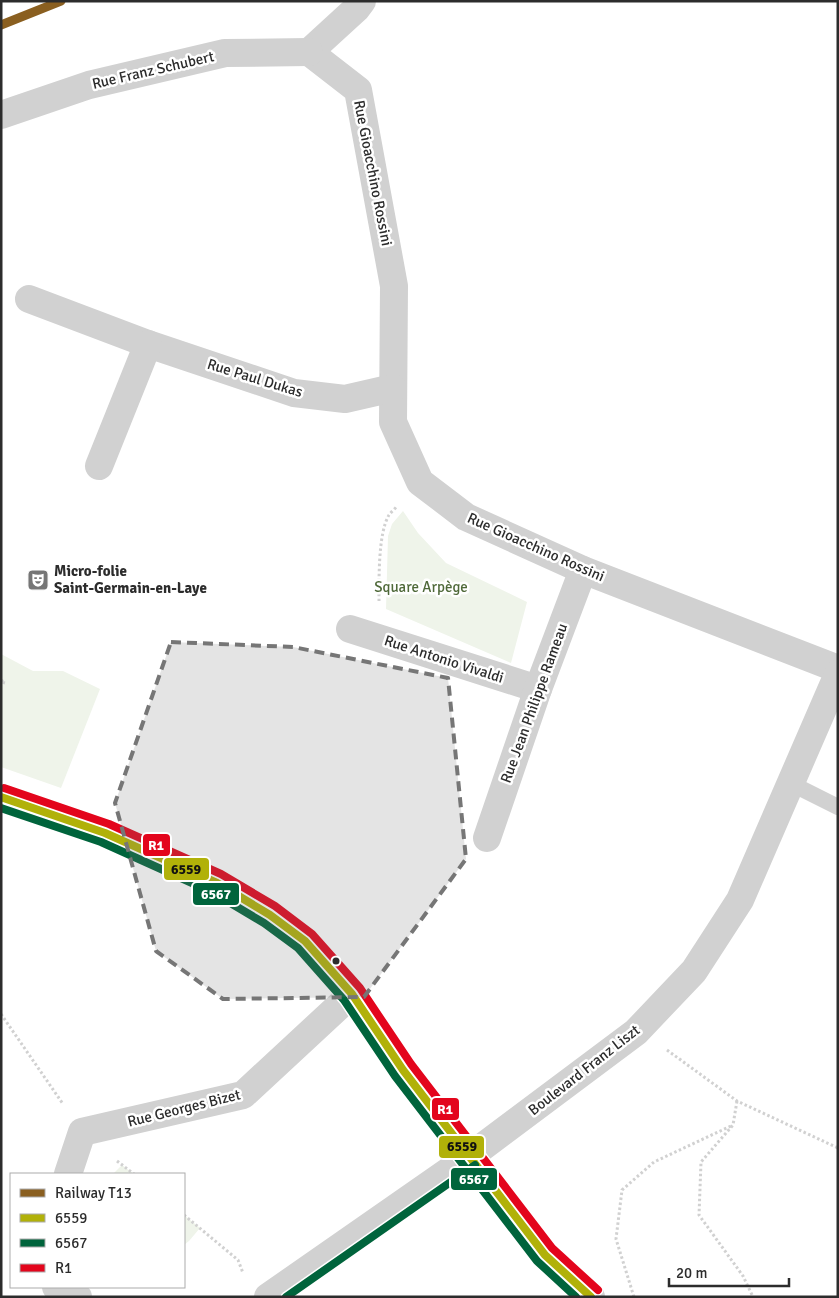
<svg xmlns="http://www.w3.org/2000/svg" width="839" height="1298" font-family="Signika,sans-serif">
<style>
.green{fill:#eff4ea}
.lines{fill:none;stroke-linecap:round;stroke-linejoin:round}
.path{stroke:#d1d1d1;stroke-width:3;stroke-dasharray:2.5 2.5;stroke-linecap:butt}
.service{stroke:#d1d1d1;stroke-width:16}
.minor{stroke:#d1d1d1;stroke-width:28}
.tertiary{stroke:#d1d1d1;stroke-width:28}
.bus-1-casing{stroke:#fff;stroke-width:11}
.bus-2-casing{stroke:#fff;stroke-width:11}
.bus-3-casing{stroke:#fff;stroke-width:11}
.bus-1{stroke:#b1b109;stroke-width:8}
.bus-2{stroke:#00643c;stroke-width:8}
.bus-3{stroke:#e3051c;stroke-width:8}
.rail-1-casing{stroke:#fff;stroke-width:12}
.rail-1{stroke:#8a5f20;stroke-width:9}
.marked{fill:#767676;fill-opacity:0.2;stroke:#767676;stroke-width:4;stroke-dasharray:10 6;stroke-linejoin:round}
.bus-dot{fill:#2c2c2c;stroke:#fff;stroke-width:2}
.labels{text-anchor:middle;stroke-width:5;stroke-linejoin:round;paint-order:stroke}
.street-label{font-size:15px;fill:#2c2c2c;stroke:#fff}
.poi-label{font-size:15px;font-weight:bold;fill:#2c2c2c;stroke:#fff;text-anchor:start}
.park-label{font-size:15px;fill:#4f6939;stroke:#fff}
.line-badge{stroke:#fff;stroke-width:2}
.badge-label{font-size:14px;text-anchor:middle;font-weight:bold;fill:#fff}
.pale-badge-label{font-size:14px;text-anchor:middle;font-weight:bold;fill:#111}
</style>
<rect width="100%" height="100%" fill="#fff"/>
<!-- green -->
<g class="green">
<polygon points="403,511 418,533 446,563 527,602 511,663 386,609 388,536 392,524"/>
<polygon points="1,654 33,671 63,671 100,689 61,788 1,767"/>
<polygon points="122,1165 134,1174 113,1174"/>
<polygon points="184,1215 200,1228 189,1241 184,1245"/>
</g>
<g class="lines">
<!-- path -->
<g class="path">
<path d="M379,601C379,580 378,533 389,515C391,512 395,509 397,506"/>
<polyline points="1,680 5,683 1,682"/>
<polyline points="1,1014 63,1104"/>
<polyline points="667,1050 737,1101 838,1148"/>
<polyline points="737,1101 733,1125 701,1162 699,1215 743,1276 753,1297"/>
<polyline points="117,1161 134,1174"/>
<polyline points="184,1215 238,1260 243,1273"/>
<polyline points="634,1297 616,1239 622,1190 654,1162 733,1125"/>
</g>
<!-- service -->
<polyline class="service" points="790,783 838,807"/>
<!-- minor -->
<g class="minor">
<polyline points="309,52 358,90 394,286 393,422 420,482 466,517 583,570 838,669"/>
<polyline points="309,52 356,9 362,1"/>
<polyline points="1,115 89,85 225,53 309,52"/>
<polyline points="29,299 148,344 294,393 345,399 393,388"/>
<polyline points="99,466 148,344"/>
<polyline points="350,629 538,689"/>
<polyline points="487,838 538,689 583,570"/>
<polyline points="68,1174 82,1132 243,1095 352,994"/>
<polyline points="56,1287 78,1297"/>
<polyline points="268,1297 469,1157 636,1032 694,971 740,900 838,674"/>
</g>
<!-- tertiary -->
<polyline class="tertiary" points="1,797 105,833 217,883 270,915 305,941 352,994 403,1070 545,1255 591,1297"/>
<!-- bus-1 casing -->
<g class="bus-1-casing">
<polyline id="bus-1" points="1,797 105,833 217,883 270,915 305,941 352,994 403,1070 545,1255 591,1297"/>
</g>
<!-- bus-2 casing -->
<g class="bus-2-casing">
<g id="bus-2">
<polyline points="1,808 101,842 212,892 264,923 298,948 344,1000 395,1076 537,1261 576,1297"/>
<polyline points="286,1297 475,1165"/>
</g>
</g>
<!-- bus-3 casing -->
<g class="bus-3-casing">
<polyline id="bus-3" points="4,788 109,824 221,874 275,906 312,934 360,988 411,1064 552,1248 598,1290"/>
</g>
<!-- bus-1 -->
<use href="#bus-1" class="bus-1"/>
<!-- bus-2 -->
<use href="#bus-2" class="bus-2"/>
<!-- bus-3 -->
<use href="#bus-3" class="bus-3"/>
<!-- rail-1 casing -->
<g class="rail-1-casing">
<polyline id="rail-1" points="1,25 61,1"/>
</g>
<!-- rail-1 -->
<use href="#rail-1" class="rail-1"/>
</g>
<!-- marked area -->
<path class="marked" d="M171,642L293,647L448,678L466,859L364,997L223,999L156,951L115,803Z"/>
<!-- icons -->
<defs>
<g id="theatre-square" transform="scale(1.125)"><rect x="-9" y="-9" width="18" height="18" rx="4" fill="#767676" stroke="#fff"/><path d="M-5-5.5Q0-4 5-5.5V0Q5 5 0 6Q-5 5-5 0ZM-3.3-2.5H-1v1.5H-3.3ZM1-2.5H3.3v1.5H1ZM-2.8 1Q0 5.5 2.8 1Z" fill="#fff"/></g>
</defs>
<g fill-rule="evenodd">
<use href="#theatre-square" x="38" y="580"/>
</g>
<!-- markers -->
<circle class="bus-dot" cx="336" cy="961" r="4.5"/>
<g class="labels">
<!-- street labels -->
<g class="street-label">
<text transform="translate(153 70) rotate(-13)" y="5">Rue Franz Schubert</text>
<text transform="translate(373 173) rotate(79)" y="5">Rue Gioacchino Rossini</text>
<text transform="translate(255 378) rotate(17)" y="5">Rue Paul Dukas</text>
<text transform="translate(536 547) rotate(24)" y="5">Rue Gioacchino Rossini</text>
<text transform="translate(444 659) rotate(18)" y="5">Rue Antonio Vivaldi</text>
<text transform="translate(534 703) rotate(-70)" y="5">Rue Jean Philippe Rameau</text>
<text transform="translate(584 1070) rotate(-38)" y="5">Boulevard Franz Liszt</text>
<text transform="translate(184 1108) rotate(-14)" y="5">Rue Georges Bizet</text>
</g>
<!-- poi labels -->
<g class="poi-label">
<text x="54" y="576">Micro-folie<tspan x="54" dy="17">Saint-Germain-en-Laye</tspan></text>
</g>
<!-- park labels -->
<g class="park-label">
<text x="421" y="592">Square Arpège</text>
</g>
</g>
<g class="line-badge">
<rect x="142" y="833" width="29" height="24" rx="5" fill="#e3051c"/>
<rect x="163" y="857" width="47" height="24" rx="5" fill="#b1b109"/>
<rect x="192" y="882" width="48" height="24" rx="5" fill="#00643c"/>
<rect x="431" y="1097" width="29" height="24" rx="5" fill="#e3051c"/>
<rect x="438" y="1135" width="47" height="24" rx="5" fill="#b1b109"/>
<rect x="450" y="1167" width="48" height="24" rx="5" fill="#00643c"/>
</g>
<g class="badge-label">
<text x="156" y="850">R1</text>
<text x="216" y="899">6567</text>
<text x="445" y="1114">R1</text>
<text x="474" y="1184">6567</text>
</g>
<g class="pale-badge-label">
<text x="186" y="874">6559</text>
<text x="462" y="1151">6559</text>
</g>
<!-- border -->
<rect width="839" height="1298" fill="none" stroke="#2c2c2c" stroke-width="5"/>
<!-- legend -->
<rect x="10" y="1173" width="175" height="115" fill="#ffffff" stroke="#ababab"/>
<rect x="20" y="1189" width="25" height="8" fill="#8a5f20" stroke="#ababab"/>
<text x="55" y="1198" font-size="15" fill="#2c2c2c">Railway T13</text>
<rect x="20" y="1214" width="25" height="8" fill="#b1b109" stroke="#ababab"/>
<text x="55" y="1223" font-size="15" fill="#2c2c2c">6559</text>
<rect x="20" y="1239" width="25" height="8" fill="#00643c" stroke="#ababab"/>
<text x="55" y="1248" font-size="15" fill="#2c2c2c">6567</text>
<rect x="20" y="1264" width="25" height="8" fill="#e3051c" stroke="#ababab"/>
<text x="55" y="1273" font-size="15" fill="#2c2c2c">R1</text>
<!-- scale -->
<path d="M669 1278v8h120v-8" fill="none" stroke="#2c2c2c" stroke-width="2.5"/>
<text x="676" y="1278" font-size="15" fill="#2c2c2c" stroke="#ffffff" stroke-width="4" paint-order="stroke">20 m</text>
</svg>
